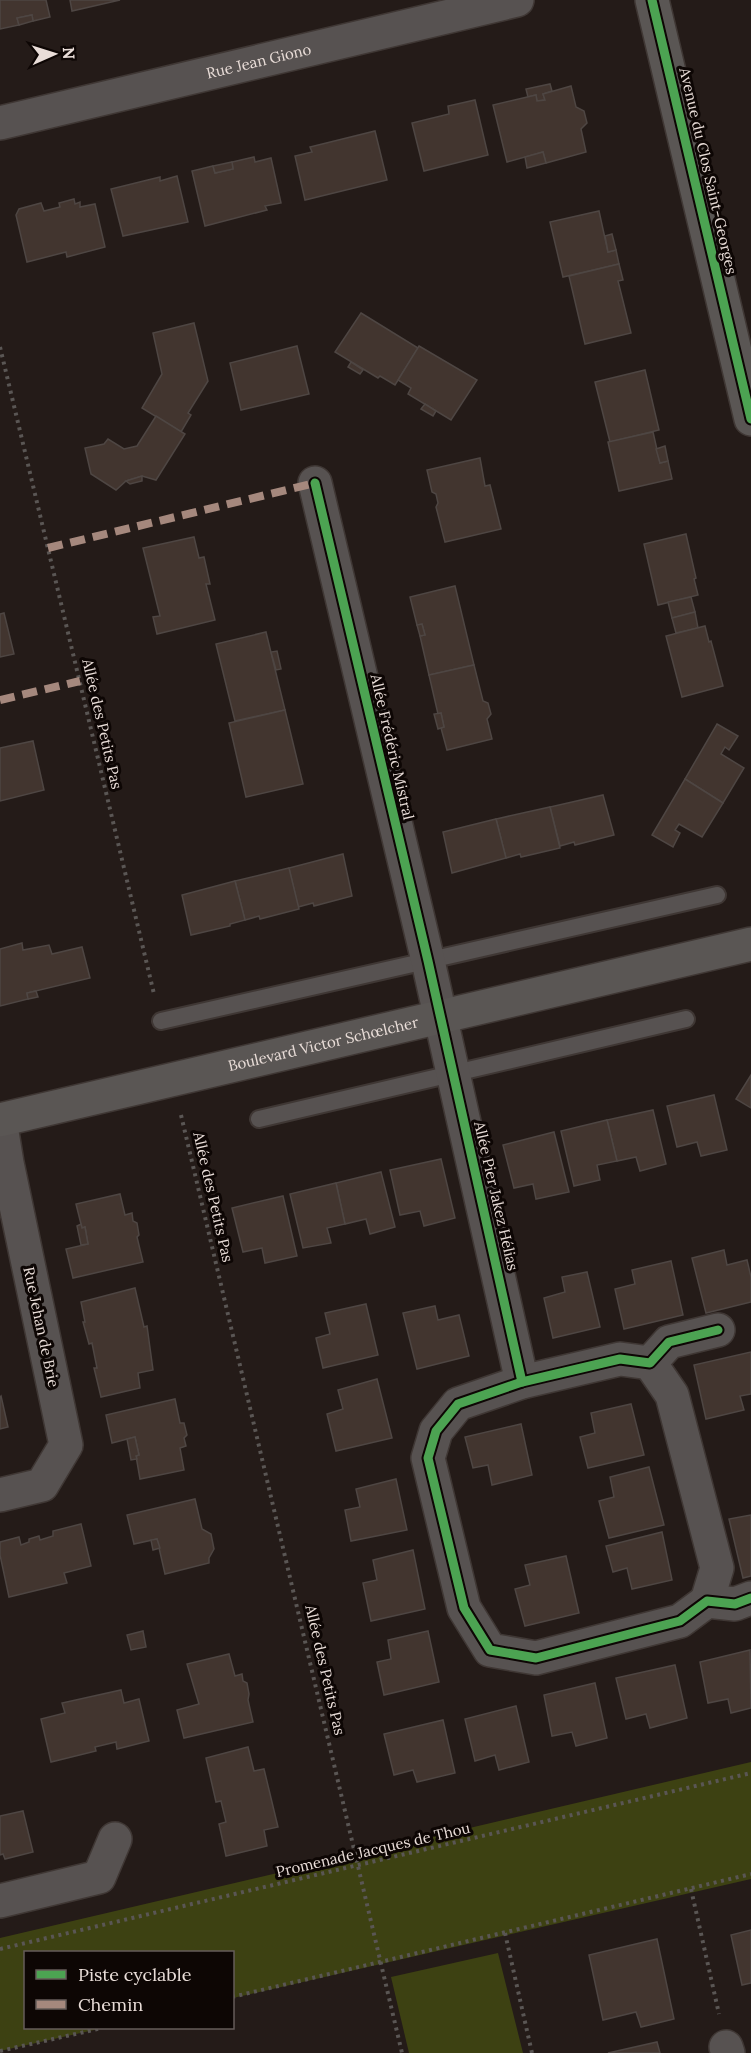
<svg xmlns="http://www.w3.org/2000/svg" width="751" height="2053" font-family="Lora,serif">
<style>
.green{fill:#3d4112}
.building{fill:#42352f;stroke:#4e4643;stroke-width:1.5}
.lines{fill:none;stroke-linecap:round;stroke-linejoin:round}
.lane-casing{stroke:#3f3734;stroke-width:20}
.street-casing{stroke:#3f3734;stroke-width:36}
.secondary-casing{stroke:#3f3734;stroke-width:36}
.path{stroke:#5a5654;stroke-width:4;stroke-dasharray:3 4.5;stroke-linecap:butt}
.lane{stroke:#575251;stroke-width:16}
.street{stroke:#575251;stroke-width:33}
.secondary{stroke:#5a5654;stroke-width:33}
.quiet{stroke:#a5887d;stroke-width:8;stroke-dasharray:15 8;stroke-linecap:butt}
.cycleway-casing{stroke:#0d0604;stroke-width:13}
.cycleway{stroke:#4ca352;stroke-width:9}
.labels{text-anchor:middle;stroke-width:6;stroke-linejoin:round;paint-order:stroke}
.street-label{font-size:15px;fill:#e9ddd8;stroke:#0d0604}
</style>
<rect width="100%" height="100%" fill="#241b18"/>
<!-- green -->
<g class="green">
<polygon points="751,1762 751,1879 233,1998 232,1952 26,1952 26,2028 103,2028 0,2051 0,1938"/>
<polygon points="498,1953 523,2053 409,2053 391,1977"/>
</g>
<!-- building -->
<g class="building">
<polygon points="0,0 46,0 50,17 33,21 32,15 17,18 19,25 0,29"/>
<polygon points="70,0 120,0 72,11"/>
<polygon points="32,15 33,21 19,25 17,18"/>
<polygon points="550,84 552,91 543,94 545,100 537,101 536,95 528,97 526,89"/>
<polygon points="571,86 576,107 584,111 587,123 581,129 586,152 546,163 543,152 507,162 493,105 536,95 537,101 545,100 543,94"/>
<polygon points="475,100 488,155 424,171 412,123 449,114 448,106"/>
<polygon points="375,131 387,180 305,200 295,156 312,152 310,147"/>
<polygon points="543,152 546,163 527,168 525,157"/>
<polygon points="254,157 255,162 271,158 281,203 265,206 267,210 205,226 192,171 213,166 215,173 233,169 232,162"/>
<polygon points="232,162 233,169 215,173 213,166"/>
<polygon points="177,176 188,222 123,236 111,189 160,177 160,181"/>
<polygon points="74,199 75,204 80,202 80,207 95,204 105,247 67,257 66,252 27,262 16,215 19,209 41,203 44,211 60,207 59,203"/>
<polygon points="599,211 608,252 616,250 619,264 563,277 550,222"/>
<polygon points="612,234 616,250 608,252 605,236"/>
<polygon points="619,264 623,280 618,281 631,333 585,344 569,276"/>
<polygon points="361,313 418,348 395,385 380,376 378,378 335,352"/>
<polygon points="194,323 208,381 188,413 191,415 181,432 142,408 162,374 153,333"/>
<polygon points="297,346 309,394 241,410 230,363"/>
<polygon points="419,346 477,380 451,420 408,394 411,388 398,380"/>
<polygon points="351,362 363,370 360,374 348,367"/>
<polygon points="645,370 659,430 610,442 595,382"/>
<polygon points="425,404 436,411 433,416 421,409"/>
<polygon points="156,416 185,434 156,480 142,476 126,481 116,490 91,474 85,448 104,444 108,439 124,449 137,446"/>
<polygon points="653,432 660,463 668,461 672,479 619,491 608,442"/>
<polygon points="665,446 668,461 660,463 656,449"/>
<polygon points="480,458 485,486 490,485 501,529 445,542 436,507 438,503 436,494 432,492 427,470"/>
<polygon points="142,476 142,481 130,484 126,481"/>
<polygon points="686,534 696,578 694,579 698,595 658,605 644,544"/>
<polygon points="194,537 199,558 204,557 210,584 206,584 215,620 157,634 153,617 160,616 143,548"/>
<polygon points="455,586 474,665 429,675 420,636 425,635 422,624 417,625 410,597"/>
<polygon points="691,597 695,612 672,618 668,602"/>
<polygon points="695,612 698,628 676,633 672,618"/>
<polygon points="4,613 14,654 0,657 0,614"/>
<polygon points="422,624 425,635 420,636 417,625"/>
<polygon points="705,626 709,642 711,641 723,686 682,697 666,636"/>
<polygon points="266,632 285,710 235,721 216,644"/>
<polygon points="277,651 281,669 276,670 271,652"/>
<polygon points="474,665 483,701 488,703 491,714 487,719 492,739 447,750 441,728 444,727 441,713 438,714 429,675"/>
<polygon points="285,710 303,784 246,797 229,723"/>
<polygon points="441,713 444,727 438,729 434,714"/>
<polygon points="717,724 738,736 729,750 725,747 721,754 744,768 723,803 685,779"/>
<polygon points="33,741 44,790 0,801 0,748"/>
<polygon points="685,779 723,803 702,837 679,824 675,830 680,833 673,847 652,835"/>
<polygon points="603,795 614,835 575,845 574,842 560,846 550,807"/>
<polygon points="550,807 560,848 521,857 520,854 506,858 496,819"/>
<polygon points="496,819 506,858 452,873 443,832"/>
<polygon points="343,854 352,896 314,906 313,903 298,907 289,868"/>
<polygon points="289,868 299,909 260,919 259,916 245,920 235,881"/>
<polygon points="235,881 245,920 230,924 230,926 191,935 182,895"/>
<polygon points="22,943 23,950 49,945 52,954 82,947 90,978 27,993 28,999 0,1006 0,949"/>
<polygon points="36,991 38,997 28,999 27,993"/>
<polygon points="751,1075 751,1108 736,1099"/>
<polygon points="714,1095 727,1150 701,1156 697,1142 677,1147 667,1106"/>
<polygon points="653,1110 666,1164 640,1171 636,1157 617,1161 607,1120"/>
<polygon points="607,1120 617,1161 597,1165 600,1180 574,1186 561,1131"/>
<polygon points="554,1132 569,1192 536,1199 533,1184 514,1188 503,1145"/>
<polygon points="441,1159 455,1218 424,1226 420,1211 400,1215 390,1170"/>
<polygon points="381,1172 395,1227 370,1234 366,1219 345,1224 336,1183"/>
<polygon points="336,1183 345,1224 327,1228 331,1243 303,1248 290,1194"/>
<polygon points="120,1194 125,1215 132,1213 133,1221 137,1223 139,1235 137,1237 143,1262 73,1278 66,1249 88,1244 85,1227 82,1228 76,1204"/>
<polygon points="283,1196 297,1256 265,1263 262,1248 243,1252 232,1208"/>
<polygon points="81,1224 82,1228 85,1227 88,1244 81,1245 77,1226"/>
<polygon points="724,1250 727,1265 747,1260 751,1277 751,1302 706,1313 692,1258"/>
<polygon points="671,1261 683,1315 624,1329 615,1289 635,1284 632,1270"/>
<polygon points="587,1272 600,1327 553,1338 544,1298 565,1292 562,1277"/>
<polygon points="135,1288 144,1327 147,1326 153,1370 138,1373 140,1388 101,1397 94,1368 97,1368 92,1343 89,1344 83,1322 85,1322 81,1302"/>
<polygon points="366,1304 378,1355 323,1368 316,1338 330,1334 325,1313"/>
<polygon points="435,1306 438,1320 459,1315 469,1356 417,1369 403,1313"/>
<polygon points="751,1352 751,1394 740,1396 744,1410 706,1419 694,1365"/>
<polygon points="377,1379 392,1438 336,1451 327,1414 343,1409 338,1390"/>
<polygon points="1,1396 8,1427 0,1429 0,1397"/>
<polygon points="175,1399 180,1423 184,1423 187,1435 184,1438 186,1446 180,1448 184,1470 140,1479 136,1456 139,1455 135,1437 112,1443 106,1415"/>
<polygon points="631,1404 644,1455 588,1468 580,1437 595,1433 591,1413"/>
<polygon points="521,1424 532,1475 492,1485 488,1465 473,1468 465,1437"/>
<polygon points="135,1437 139,1455 136,1456 137,1459 131,1460 127,1439"/>
<polygon points="649,1467 664,1525 609,1538 599,1501 614,1497 610,1477"/>
<polygon points="396,1479 407,1530 351,1541 345,1510 360,1507 356,1489"/>
<polygon points="195,1499 202,1529 211,1534 214,1549 209,1558 209,1563 165,1574 157,1539 134,1544 127,1515"/>
<polygon points="751,1515 751,1576 743,1578 729,1519"/>
<polygon points="81,1524 91,1566 64,1573 67,1583 9,1597 0,1555 0,1542 19,1537 21,1545 29,1542 29,1539 39,1536 40,1540 53,1536 53,1531"/>
<polygon points="662,1532 672,1580 632,1589 627,1568 613,1572 606,1546"/>
<polygon points="157,1539 160,1548 153,1550 151,1540"/>
<polygon points="413,1550 425,1609 371,1621 363,1583 377,1580 373,1560"/>
<polygon points="566,1556 579,1613 525,1626 515,1589 530,1585 525,1565"/>
<polygon points="143,1631 146,1647 131,1650 127,1635"/>
<polygon points="428,1631 439,1682 384,1695 377,1662 391,1659 388,1640"/>
<polygon points="750,1650 751,1708 731,1713 728,1699 708,1703 700,1662"/>
<polygon points="229,1654 235,1676 242,1674 243,1681 247,1683 249,1694 248,1700 253,1722 184,1738 177,1710 199,1704 187,1664"/>
<polygon points="675,1665 687,1718 650,1728 646,1714 626,1719 616,1678"/>
<polygon points="595,1683 607,1738 576,1746 572,1732 552,1736 544,1695"/>
<polygon points="121,1690 124,1703 139,1699 149,1741 117,1749 116,1742 95,1747 96,1751 51,1762 41,1719 65,1713 62,1703"/>
<polygon points="516,1706 529,1762 499,1770 495,1755 475,1761 465,1719"/>
<polygon points="443,1720 455,1773 417,1782 413,1770 394,1775 384,1734"/>
<polygon points="248,1747 254,1771 264,1769 278,1827 264,1830 267,1846 226,1856 219,1824 226,1822 221,1801 216,1802 206,1758"/>
<polygon points="23,1811 33,1852 5,1859 3,1854 0,1855 0,1816"/>
<polygon points="751,1930 751,1983 742,1985 731,1935"/>
<polygon points="657,1939 674,2019 641,2027 636,2012 603,2020 589,1955"/>
<polygon points="657,2042 660,2053 608,2053"/>
</g>
<g class="lines">
<!-- lane casing -->
<g class="lane-casing">
<g id="lane">
<polyline points="161,1021 717,895"/>
<polyline points="259,1119 686,1019"/>
</g>
</g>
<!-- street casing -->
<g class="street-casing">
<g id="street">
<path id="s1" d="M0,123L517,0"/>
<polyline points="315,483 428,961 522,1382"/>
<polyline points="718,1330 669,1342 650,1363 620,1359 522,1382 458,1404 436,1431 428,1458 464,1608 490,1650 536,1658 680,1621 707,1601 735,1604 751,1598"/>
<polyline points="650,1363 672,1395 717,1568 707,1601"/>
<polyline points="0,1495 42,1485 66,1445 7,1163 0,1120"/>
<polyline points="0,1901 99,1877 115,1839"/>
<polyline points="726,2047 728,2053"/>
</g>
</g>
<!-- secondary casing -->
<g class="secondary-casing">
<g id="secondary">
<polyline points="652,0 751,419"/>
<path id="s2" d="M0,1120L751,944"/>
</g>
</g>
<!-- path -->
<g class="path">
<polyline points="0,347 154,994"/>
<polyline points="181,1115 402,2053"/>
<polyline points="691,1889 719,2014"/>
<polyline points="505,1933 532,2053"/>
<polyline points="0,1949 751,1773"/>
<polyline points="232,1997 751,1874"/>
<polyline points="0,2051 102,2028"/>
</g>
<!-- lane -->
<use href="#lane" class="lane"/>
<!-- street -->
<use href="#street" class="street"/>
<!-- secondary -->
<use href="#secondary" class="secondary"/>
<!-- quiet -->
<g class="quiet">
<polyline points="48,548 315,483"/>
<polyline points="0,700 80,681"/>
</g>
<!-- cycleway casing -->
<g class="cycleway-casing">
<g id="cycleway">
<polyline points="652,0 751,419"/>
<polyline points="315,483 428,961 522,1382"/>
<polyline points="718,1330 669,1342 650,1363 620,1359 522,1382 458,1404 436,1431 428,1458 464,1608 490,1650 536,1658 680,1621 707,1601 735,1604 751,1598"/>
</g>
</g>
<!-- cycleway -->
<use href="#cycleway" class="cycleway"/>
</g>
<g class="labels">
<!-- street labels -->
<g class="street-label">
<text dy="5" stroke="none"><textPath href="#s1" startOffset="266">Rue Jean Giono</textPath></text>
<text transform="translate(708 171) rotate(77)" y="5">Avenue du Clos Saint-Georges</text>
<text transform="translate(102 724) rotate(77)" y="5">Allée des Petits Pas</text>
<text transform="translate(392 747) rotate(77)" y="5">Allée Frédéric Mistral</text>
<text dy="5" stroke="none"><textPath href="#s2" startOffset="332">Boulevard Victor Schœlcher</textPath></text>
<text transform="translate(496 1196) rotate(77)" y="5">Allée Pier Jakez Hélias</text>
<text transform="translate(213 1197) rotate(77)" y="5">Allée des Petits Pas</text>
<text transform="translate(41 1327) rotate(78)" y="5">Rue Jehan de Brie</text>
<text transform="translate(325 1670) rotate(77)" y="5">Allée des Petits Pas</text>
<text transform="translate(373 1850) rotate(-13)" y="5">Promenade Jacques de Thou</text>
</g>
</g>
<!-- legend -->
<rect x="24" y="1951" width="210" height="78" fill="#0d0604" stroke="#655c59" stroke-width="1.5"/>
<rect x="36" y="1970" width="30" height="9" fill="#4ca352" stroke="#655c59" stroke-width="1.5"/>
<text x="78" y="1981" font-size="18" fill="#e9ddd8">Piste cyclable</text>
<rect x="36" y="2000" width="30" height="9" fill="#a5887d" stroke="#655c59" stroke-width="1.5"/>
<text x="78" y="2011" font-size="18" fill="#e9ddd8">Chemin</text>
<!-- north arrow -->
<g transform="translate(54 54) rotate(87)" stroke="#0d0604" stroke-width="4.5" paint-order="stroke">
<path d="M0-4.5L10 22L0 15L-10 22Z" fill="#e9ddd8"/>
<text y="-9" font-size="16" font-weight="bold" text-anchor="middle" fill="#e9ddd8">N</text>
</g>
</svg>
